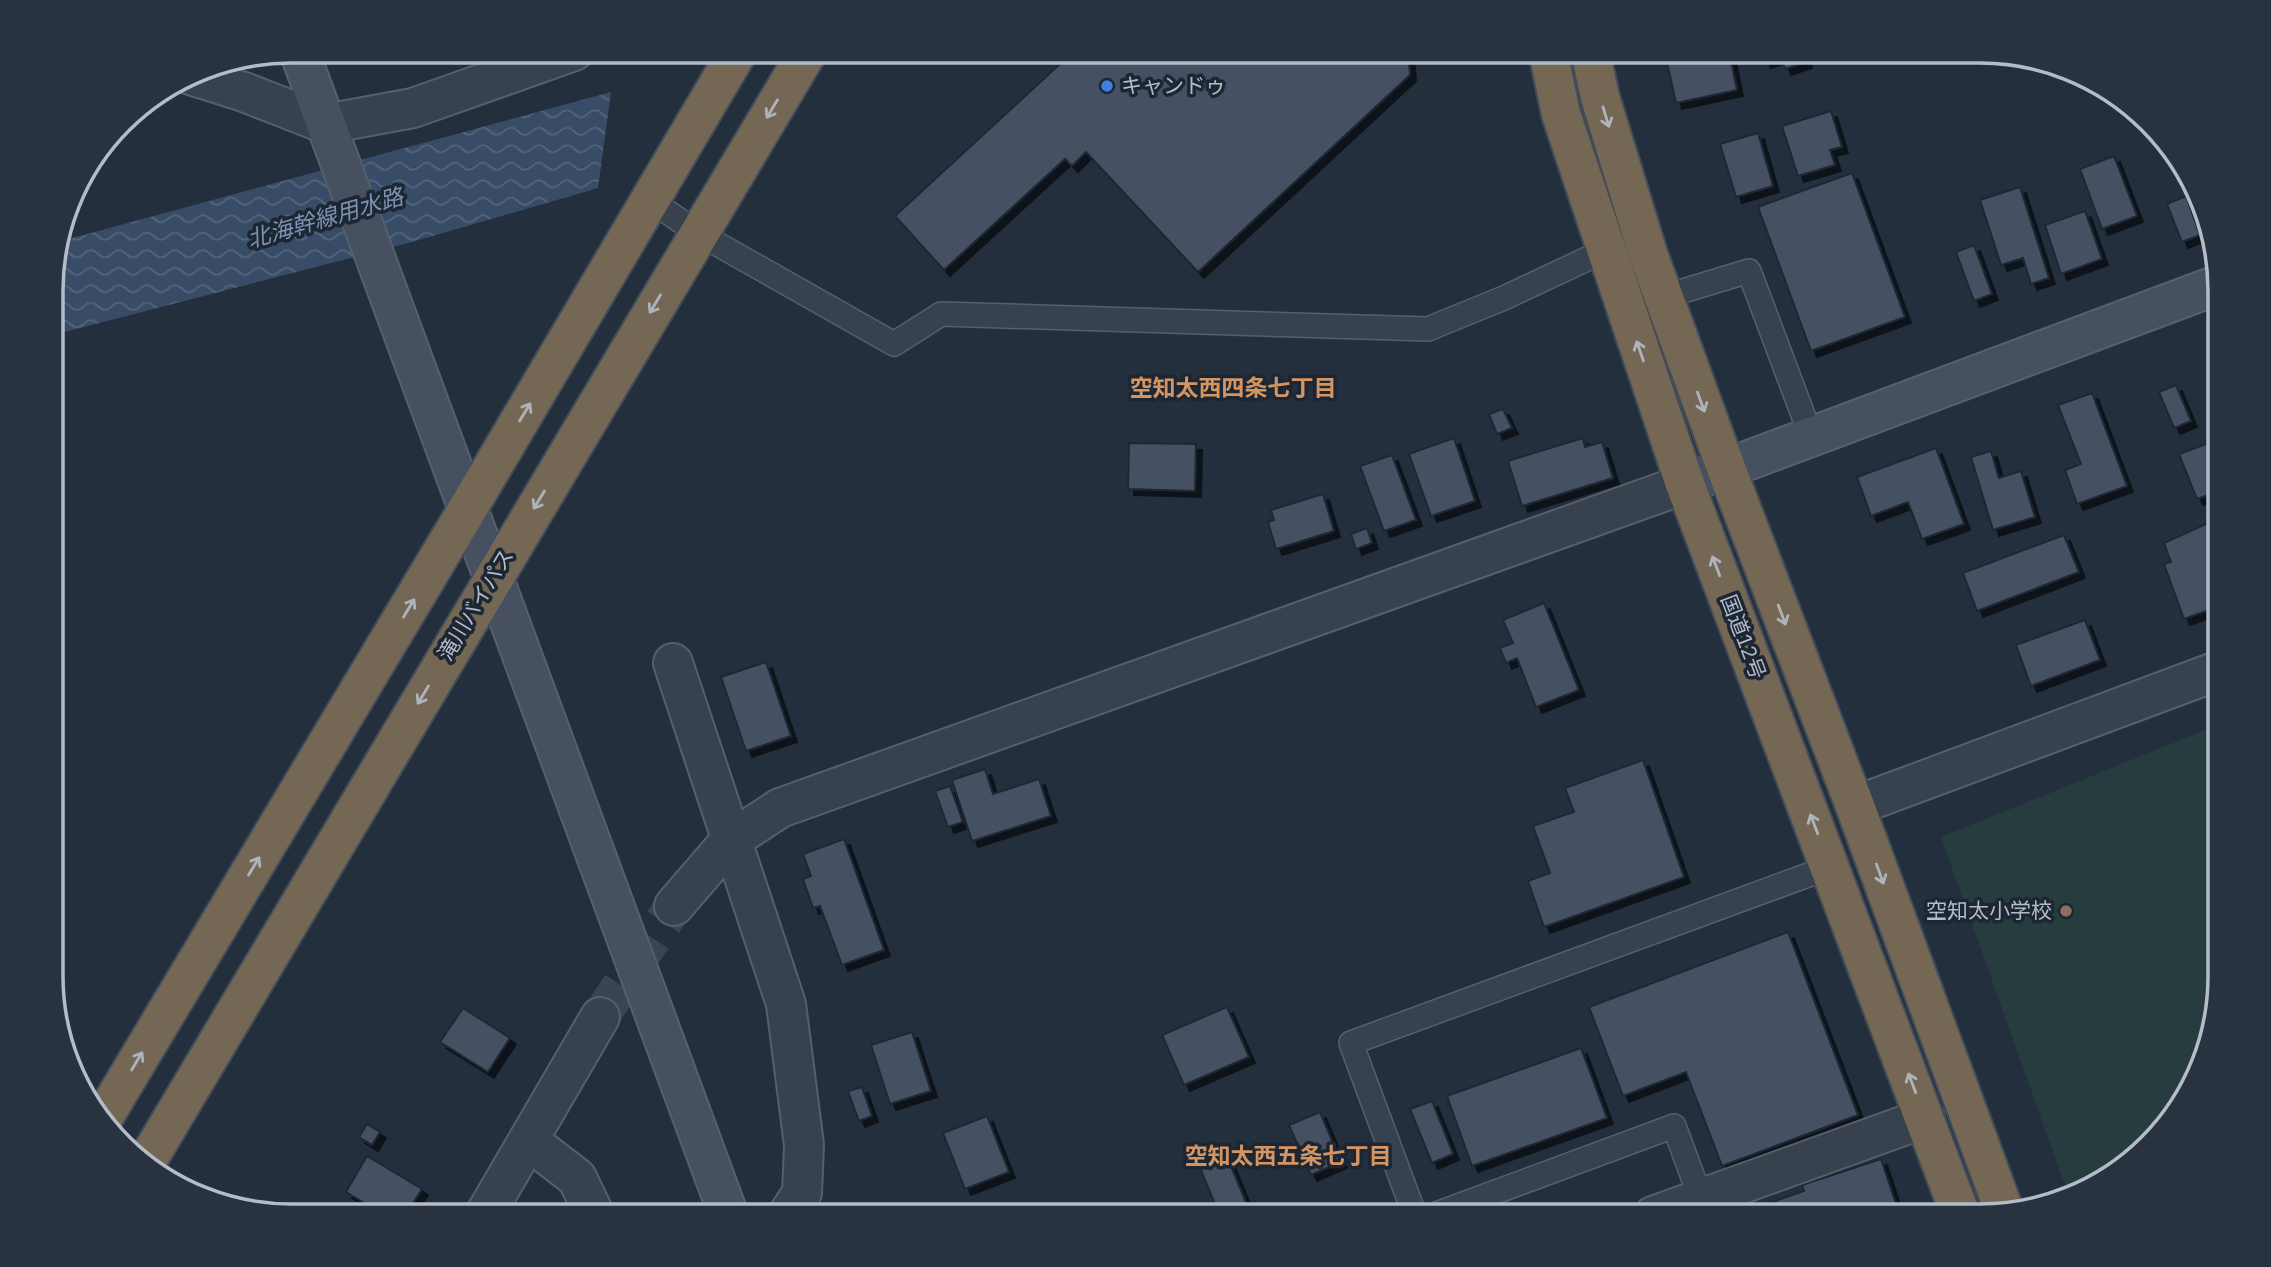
<svg xmlns="http://www.w3.org/2000/svg" width="2271" height="1267" font-family="'IBM Plex Sans','Noto Sans JP',sans-serif">
<style>
.pitch{fill:#263c3f}
.water{fill:url(#water-waves)}
.building{fill:#455162;stroke:#1f2835;stroke-width:2;filter:url(#shadow)}
.lines{fill:none;stroke-linecap:round;stroke-linejoin:round}
.street-tunnel{stroke:#3a4453;stroke-width:38;stroke-dasharray:38 19;stroke-linecap:butt}
.lane-casing{stroke:#565f6c;stroke-width:26}
.street-casing{stroke:#565f6c;stroke-width:42}
.secondary-casing{stroke:#565f6c;stroke-width:42}
.highway-casing{stroke:#434c59;stroke-width:42}
.lane{stroke:#38414e;stroke-width:23}
.street{stroke:#38414e;stroke-width:38}
.secondary{stroke:#465061;stroke-width:38}
.highway{stroke:#746855;stroke-width:38}
.oneway{stroke:#aeb4bd}
.shop-dot{fill:#3f7fe0;stroke:#1d2633;stroke-width:2.5}
.education-dot{fill:#8d6e63;stroke:#1d2633;stroke-width:2.5}
.labels{text-anchor:middle;stroke-width:7;stroke-linejoin:round;paint-order:stroke}
.poi-label{font-size:21px;fill:#b4bcc9;stroke:#1d2633;text-anchor:start}
.street-label{font-size:21px;fill:#b4bcc9;stroke:#1d2633}
.water-label{font-size:23px;font-style:italic;fill:#7c92b1;stroke:#1d2633}
.neighbourhood-label{font-size:23px;font-weight:bold;fill:#d59563;stroke:#1d2633}
.rim{fill:none;stroke:#b4bcc9;stroke-width:3.5}
</style>
<defs>
<pattern id="water-waves" width="16" height="10" patternUnits="userSpaceOnUse" patternTransform="scale(1.75)"><rect width="16" height="10" fill="#394c67"/><path d="M0 5q4-4 8 0t8 0" fill="none" stroke="#53647b"/></pattern>
<filter id="shadow"><feDropShadow dx="6" dy="6" stdDeviation="0" flood-color="#0009"/></filter>
</defs>
<rect width="100%" height="100%" fill="#242f3e"/>
<!-- pitch -->
<polygon class="pitch" points="2220,724 2220,991 2188,1096 2100,1184 2068,1194 1941,837"/>
<!-- water -->
<polygon class="water" points="611,92 598,188 412,242 53,335 53,260 58,242"/>
<!-- building -->
<g class="building">
<polygon points="1074,51 1408,51 1410,75 1198,272 1086,152 1072,166 1065,159 944,270 895,216"/>
<polygon points="1699,51 1729,51 1737,90 1676,103 1666,58"/>
<polygon points="1761,51 1803,51 1806,62 1785,69 1781,57 1765,62"/>
<polygon points="1831,111 1842,147 1830,150 1835,165 1798,176 1782,126"/>
<polygon points="1758,133 1773,186 1736,197 1720,144"/>
<polygon points="2114,156 2137,216 2102,229 2080,169"/>
<polygon points="1852,173 1905,317 1811,351 1758,207"/>
<polygon points="2020,187 2049,278 2031,284 2023,258 2001,265 1980,200"/>
<polygon points="2186,196 2200,235 2182,242 2167,204"/>
<polygon points="2085,211 2102,259 2061,274 2045,225"/>
<polygon points="1974,245 1992,294 1974,301 1956,252"/>
<polygon points="2220,334 2220,367 2210,338"/>
<polygon points="2176,385 2191,421 2174,428 2159,392"/>
<polygon points="2092,393 2127,486 2077,504 2065,470 2081,464 2058,405"/>
<polygon points="1503,409 1512,428 1497,434 1489,414"/>
<polygon points="1454,438 1475,501 1431,516 1409,454"/>
<polygon points="1583,438 1585,447 1602,442 1613,478 1522,506 1508,461"/>
<polygon points="2220,439 2220,491 2197,499 2179,454"/>
<polygon points="1129,443 1196,444 1195,491 1128,489"/>
<polygon points="1936,448 1964,524 1922,539 1908,502 1871,516 1857,477"/>
<polygon points="1991,451 1999,478 2021,471 2035,517 1993,530 1971,457"/>
<polygon points="1392,455 1416,520 1384,531 1360,466"/>
<polygon points="1323,494 1334,531 1276,549 1268,522 1274,520 1271,510"/>
<polygon points="2208,523 2220,556 2220,606 2184,619 2164,564 2171,562 2164,543"/>
<polygon points="1367,528 1372,543 1356,549 1351,534"/>
<polygon points="2064,535 2079,572 1977,611 1963,573"/>
<polygon points="1544,603 1579,690 1536,707 1517,658 1506,663 1500,648 1513,643 1503,620"/>
<polygon points="2085,620 2100,660 2031,686 2016,645"/>
<polygon points="766,662 791,736 746,751 721,677"/>
<polygon points="1643,760 1684,877 1544,927 1528,881 1550,873 1533,826 1574,812 1565,788"/>
<polygon points="985,769 993,794 1039,779 1051,816 972,841 952,780"/>
<polygon points="950,786 963,822 948,827 935,791"/>
<polygon points="844,839 884,950 842,965 820,906 813,908 803,879 811,876 803,854"/>
<polygon points="1788,932 1858,1115 1722,1166 1686,1072 1623,1096 1589,1007"/>
<polygon points="1227,1007 1249,1057 1184,1085 1162,1035"/>
<polygon points="463,1008 510,1038 488,1072 440,1042"/>
<polygon points="912,1032 931,1091 890,1104 871,1045"/>
<polygon points="1581,1048 1607,1118 1472,1166 1447,1096"/>
<polygon points="862,1087 872,1116 859,1121 848,1091"/>
<polygon points="1432,1101 1453,1154 1432,1163 1410,1109"/>
<polygon points="1320,1112 1341,1162 1311,1175 1289,1125"/>
<polygon points="987,1116 1009,1172 965,1189 943,1133"/>
<polygon points="367,1124 380,1132 372,1145 359,1137"/>
<polygon points="1223,1147 1247,1205 1256,1201 1262,1216 1214,1216 1219,1214 1196,1158"/>
<polygon points="367,1156 422,1189 405,1216 386,1216 346,1192"/>
<polygon points="1881,1159 1900,1216 1732,1216 1804,1191 1802,1185"/>
</g>
<g class="lines">
<!-- street-tunnel -->
<polyline class="street-tunnel" points="600,1017 674,906"/>
<!-- lane casing -->
<g class="lane-casing">
<g id="lane">
<polyline points="650,200 698,233 894,344 941,314 1428,329 1504,298 1606,250"/>
<polyline points="1663,297 1749,271 1811,436"/>
<polyline points="1415,1216 1351,1043 1830,867"/>
<polyline points="1431,1216 1674,1126 1701,1199"/>
</g>
</g>
<!-- street casing -->
<g class="street-casing">
<g id="street">
<polyline points="190,75 244,92 326,124 413,108 574,51"/>
<polyline points="673,663 786,1004 804,1145 802,1193 787,1216"/>
<polyline points="1855,806 2220,670"/>
<polyline points="674,906 730,841 780,808 1685,484"/>
<polyline points="529,1141 577,1178 595,1216"/>
<polyline points="484,1216 600,1017"/>
<polyline points="1653,1216 1925,1118"/>
</g>
</g>
<!-- secondary casing -->
<g class="secondary-casing">
<g id="secondary">
<polyline points="299,51 729,1216"/>
<polyline points="1685,484 2220,284"/>
</g>
</g>
<!-- highway casing -->
<g class="highway-casing">
<g id="highway">
<polyline points="1548,51 1561,114 1685,484 1961,1216"/>
<polyline points="1590,51 1600,97 1648,254 1726,468 1855,806 2005,1213"/>
<polyline points="102,1120 467,510 738,51"/>
<polyline points="147,1161 808,51"/>
</g>
</g>
<!-- lane -->
<use href="#lane" class="lane"/>
<!-- street -->
<use href="#street" class="street"/>
<!-- secondary -->
<use href="#secondary" class="secondary"/>
<!-- highway -->
<use href="#highway" class="highway"/>
</g>
<!-- one-way arrows -->
<defs><path id="oneway-shaft" d="M-6 0H5M1.5-3L5.5 0L1.5 3" fill="none" stroke-width="1.6" stroke-linecap="round" stroke-linejoin="round" transform="scale(1.75)"/></defs>
<g class="oneway">
<use href="#oneway-shaft" transform="translate(772 109) rotate(121)"/>
<use href="#oneway-shaft" transform="translate(1606 117) rotate(73)"/>
<use href="#oneway-shaft" transform="translate(655 304) rotate(121)"/>
<use href="#oneway-shaft" transform="translate(1640 351) rotate(-109)"/>
<use href="#oneway-shaft" transform="translate(1701 402) rotate(70)"/>
<use href="#oneway-shaft" transform="translate(525 412) rotate(-59)"/>
<use href="#oneway-shaft" transform="translate(539 500) rotate(121)"/>
<use href="#oneway-shaft" transform="translate(1716 566) rotate(-111)"/>
<use href="#oneway-shaft" transform="translate(409 608) rotate(-59)"/>
<use href="#oneway-shaft" transform="translate(1782 615) rotate(69)"/>
<use href="#oneway-shaft" transform="translate(423 695) rotate(121)"/>
<use href="#oneway-shaft" transform="translate(1814 824) rotate(-111)"/>
<use href="#oneway-shaft" transform="translate(254 866) rotate(-59)"/>
<use href="#oneway-shaft" transform="translate(1880 874) rotate(70)"/>
<use href="#oneway-shaft" transform="translate(137 1061) rotate(-59)"/>
<use href="#oneway-shaft" transform="translate(1912 1083) rotate(-111)"/>
</g>
<!-- markers -->
<circle class="shop-dot" cx="1107" cy="86" r="7"/>
<circle class="education-dot" cx="2066" cy="911" r="7"/>
<g class="labels">
<!-- poi labels -->
<g class="poi-label">
<text x="1121" y="93">キャンドゥ</text>
<text x="2052" y="918" text-anchor="end">空知太小学校</text>
</g>
<!-- street labels -->
<g class="street-label">
<text transform="translate(476 605) rotate(-59)" y="7">滝川バイパス</text>
<text transform="translate(1743 637) rotate(69)" y="7">国道12号</text>
</g>
<!-- water labels -->
<g class="water-label">
<text transform="translate(325 218) rotate(-16)" y="8">北海幹線用水路</text>
</g>
<!-- neighbourhood labels -->
<g class="neighbourhood-label">
<text x="1233" y="396">空知太西四条七丁目</text>
<text x="1288" y="1164">空知太西五条七丁目</text>
</g>
</g>
<!-- crop -->
<path d="M0 0H2271V1267H0ZM291 63H1980A228 228 0 0 1 2208 291V976A228 228 0 0 1 1980 1204H291A228 228 0 0 1 63 976V291A228 228 0 0 1 291 63Z" fill="#29323f" fill-rule="evenodd"/>
<path class="rim" d="M291 63H1980A228 228 0 0 1 2208 291V976A228 228 0 0 1 1980 1204H291A228 228 0 0 1 63 976V291A228 228 0 0 1 291 63Z"/>
</svg>
